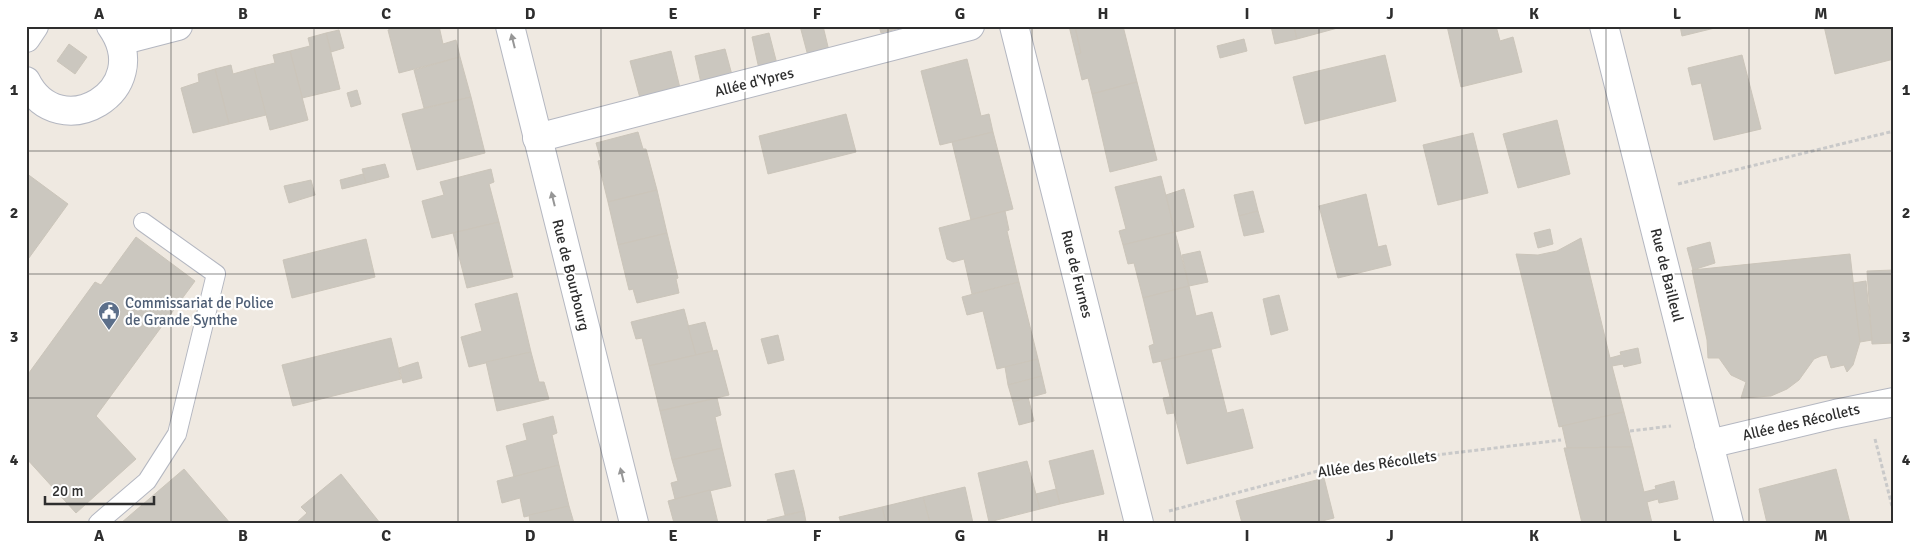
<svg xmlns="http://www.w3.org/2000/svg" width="1920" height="549" font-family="Signika,sans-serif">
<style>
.building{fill:#cbc7bf;stroke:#cbc5ba}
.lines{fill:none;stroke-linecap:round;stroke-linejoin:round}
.lane-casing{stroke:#b4b7c1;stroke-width:20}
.street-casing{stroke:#b4b7c1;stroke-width:30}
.path{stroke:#c9c9c9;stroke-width:3;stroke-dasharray:4 2.5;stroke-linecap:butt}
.lane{stroke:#fff;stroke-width:18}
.street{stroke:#fff;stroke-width:28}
.oneway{fill:#969696}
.grid{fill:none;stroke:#2e2e2e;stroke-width:1;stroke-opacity:0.55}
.labels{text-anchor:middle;stroke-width:4.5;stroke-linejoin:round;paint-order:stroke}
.street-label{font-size:15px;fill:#2e2e2e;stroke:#fff}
.service-label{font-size:15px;fill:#4e5e75;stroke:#fff;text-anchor:start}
.neatline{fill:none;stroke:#2e2e2e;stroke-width:2}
.grid-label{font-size:16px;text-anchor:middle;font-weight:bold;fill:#2e2e2e}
</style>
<rect width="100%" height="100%" fill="#efe9e1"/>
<!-- building -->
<g class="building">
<polygon points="401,26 439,26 443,44 456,40 460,57 399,73 388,30"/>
<polygon points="800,26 823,26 829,51 808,56"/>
<polygon points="879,26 923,26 903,33 897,29 881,33"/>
<polygon points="1069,26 1075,26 1081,53 1076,55"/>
<polygon points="1075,26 1123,26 1137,82 1092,94 1088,78 1082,80 1076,55 1081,53"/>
<polygon points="1271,26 1294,26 1297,39 1275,44"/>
<polygon points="1294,26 1345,26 1297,39"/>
<polygon points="1447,26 1496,26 1500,41 1513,37 1522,72 1461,87"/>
<polygon points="1680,26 1723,26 1682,36"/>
<polygon points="1824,26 1894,26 1894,59 1835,74"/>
<polygon points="339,30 344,48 331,52 326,33"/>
<polygon points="326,33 340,89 302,98 290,51 310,46 308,38"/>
<polygon points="769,33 777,64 759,69 752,37"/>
<polygon points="1244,39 1247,51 1220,58 1217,46"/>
<polygon points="69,44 87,57 75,74 57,61"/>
<polygon points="725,49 732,75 701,83 695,56"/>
<polygon points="290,51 308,120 270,130 254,68 275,63 273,55"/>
<polygon points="671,51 680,88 640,98 630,61"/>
<polygon points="1385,55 1396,101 1305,124 1293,77"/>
<polygon points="1742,55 1761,129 1714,140 1701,83 1692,85 1688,68"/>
<polygon points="460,57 471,97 424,108 414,70"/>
<polygon points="967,59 981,116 989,114 993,132 940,145 921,71"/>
<polygon points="231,65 233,74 254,68 266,115 229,124 215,69"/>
<polygon points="215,69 229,124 193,133 181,88 199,82 198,74"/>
<polygon points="1137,82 1157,160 1110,172 1092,94"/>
<polygon points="357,90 361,104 351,107 347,93"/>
<polygon points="471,97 485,153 417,170 402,114"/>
<polygon points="846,114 856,152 768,174 759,136"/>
<polygon points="1557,120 1570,174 1518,188 1503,134"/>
<polygon points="638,132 643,149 646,149 657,190 608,202 598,161 601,160 596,143"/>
<polygon points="993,132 1013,209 971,220 952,142"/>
<polygon points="1473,133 1488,193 1438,205 1423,145"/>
<polygon points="385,164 389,177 366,183 362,169"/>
<polygon points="491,169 494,182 489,184 499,222 432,238 422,201 444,195 440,182"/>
<polygon points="26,173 68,204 26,262"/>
<polygon points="363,174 366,183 342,189 340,180"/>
<polygon points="1161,176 1175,232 1123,245 1119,231 1126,229 1115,187"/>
<polygon points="311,180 315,195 289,203 284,186"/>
<polygon points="1184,189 1194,227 1175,232 1166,195"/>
<polygon points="657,190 667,233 618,245 608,202"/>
<polygon points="1253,191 1258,211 1239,216 1234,195"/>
<polygon points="1366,194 1378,247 1386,245 1391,265 1338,278 1319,206"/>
<polygon points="1005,211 1009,230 1007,231 1019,282 972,294 964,259 953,262 947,259 939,228"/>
<polygon points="1258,211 1264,232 1244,236 1239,216"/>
<polygon points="499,222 513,277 467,288 453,233"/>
<polygon points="1550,229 1553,244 1538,248 1534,233"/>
<polygon points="1175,232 1189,286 1143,298 1134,263 1128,264 1123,245"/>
<polygon points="667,233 678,278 676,279 679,293 637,303 633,289 629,290 618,245"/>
<polygon points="136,237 195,281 96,416 136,459 76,513 26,458 26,377 95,282 101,285"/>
<polygon points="1581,238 1610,358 1621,355 1620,352 1638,348 1641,363 1624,367 1623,364 1612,366 1624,412 1559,427 1516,254 1538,255 1557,251"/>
<polygon points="366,239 375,277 292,298 283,260"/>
<polygon points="1710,242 1715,263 1693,270 1687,248"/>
<polygon points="1200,251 1208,282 1189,286 1182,255"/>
<polygon points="1850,254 1860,342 1853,365 1847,372 1844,365 1831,368 1827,355 1821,356 1814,359 1799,380 1787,389 1771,396 1741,398 1746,382 1731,375 1719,358 1708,358 1707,340 1692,270"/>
<polygon points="1894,270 1894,343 1872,344 1867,271"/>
<polygon points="1866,281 1872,340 1860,342 1853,283"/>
<polygon points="1019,282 1038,359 997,369 983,311 967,315 962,297"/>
<polygon points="1189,286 1196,316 1212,312 1221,347 1153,363 1149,346 1154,344 1143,298"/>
<polygon points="517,293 531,352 469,367 461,337 482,331 475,304"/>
<polygon points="1279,295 1288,330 1271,335 1263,299"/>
<polygon points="684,309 696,355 649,366 642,338 636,339 631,322"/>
<polygon points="705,322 713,351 696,355 688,326"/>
<polygon points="778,335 784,360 768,364 761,339"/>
<polygon points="391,338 401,379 293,406 282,365"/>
<polygon points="1211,349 1227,413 1243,409 1253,448 1187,464 1161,361"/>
<polygon points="717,350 729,395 660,411 649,366"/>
<polygon points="531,352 539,382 544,382 549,399 497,411 486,362"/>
<polygon points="1038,359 1042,376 1008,385 1005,367"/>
<polygon points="418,362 422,378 403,383 399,368"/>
<polygon points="1042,376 1046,393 1013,402 1008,385"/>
<polygon points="1028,397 1034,421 1019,425 1013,402"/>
<polygon points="1170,397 1174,413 1167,414 1163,398"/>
<polygon points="717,398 721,415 715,417 722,448 672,460 660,411"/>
<polygon points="1624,412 1633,447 1567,448 1562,426"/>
<polygon points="553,416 557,433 552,435 559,465 514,477 506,446 527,440 523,424"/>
<polygon points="1633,447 1644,492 1656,489 1655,486 1674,481 1678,499 1659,503 1658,499 1647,502 1652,523 1582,523 1564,448"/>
<polygon points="722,448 731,486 675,499 671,483 678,481 672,460"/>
<polygon points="1093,450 1104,494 1060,504 1049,461"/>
<polygon points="1027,461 1040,509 989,522 978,473"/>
<polygon points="559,465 569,506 524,517 520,498 502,503 497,481"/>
<polygon points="184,469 230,523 121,523"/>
<polygon points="1836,469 1850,523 1767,523 1759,489"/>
<polygon points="794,470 804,511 785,515 775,474"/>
<polygon points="341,474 380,523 296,523 307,513 301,507"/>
<polygon points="1324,478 1334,518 1314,523 1242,523 1236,501"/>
<polygon points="965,487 973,523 930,523 923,497"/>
<polygon points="1056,489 1060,504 1040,509 1036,494"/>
<polygon points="710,490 718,523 674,523 668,501"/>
<polygon points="923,497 930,523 886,523 882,507"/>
<polygon points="569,506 574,523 530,523 529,515"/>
<polygon points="882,507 886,523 841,523 839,517"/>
<polygon points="804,511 806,522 768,523 767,520"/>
</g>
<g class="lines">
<!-- lane casing -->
<g class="lane-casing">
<polyline id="lane" points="98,523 147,481 177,434 216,274 143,222"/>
</g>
<!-- street casing -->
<g class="street-casing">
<g id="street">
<polyline points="510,26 634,523"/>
<polyline points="1014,26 1139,523"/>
<polyline points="1604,26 1729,523"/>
<polyline points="26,38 34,26"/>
<polyline points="120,41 178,26"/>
<path d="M26,81C59,147 157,91 111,26"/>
<polyline points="537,138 970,26"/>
<polyline points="1709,444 1835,414 1894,402"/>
</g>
</g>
<!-- path -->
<g class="path">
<polyline points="1678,184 1894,131"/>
<polyline points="1630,431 1671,426"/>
<polyline points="1875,439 1894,514"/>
<polyline points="1169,511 1329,468 1561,440"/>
</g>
<!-- lane -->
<use href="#lane" class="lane"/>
<!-- street -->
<use href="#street" class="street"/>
</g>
<!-- one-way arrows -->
<defs><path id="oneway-solid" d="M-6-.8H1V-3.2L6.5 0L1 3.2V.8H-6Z" transform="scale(1.25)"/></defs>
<g class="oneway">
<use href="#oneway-solid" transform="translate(513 41) rotate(-104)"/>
<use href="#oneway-solid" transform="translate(553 199) rotate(-104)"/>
<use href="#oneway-solid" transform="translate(622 475) rotate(-104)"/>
</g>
<!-- grid -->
<path class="grid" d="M171,26V523M314,26V523M458,26V523M601,26V523M745,26V523M888,26V523M1032,26V523M1175,26V523M1319,26V523M1462,26V523M1606,26V523M1749,26V523M26,151H1894M26,274H1894M26,398H1894"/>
<!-- icons -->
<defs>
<g id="civic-pin" transform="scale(1.125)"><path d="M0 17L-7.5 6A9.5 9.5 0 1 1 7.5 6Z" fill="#5c6f8a" stroke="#fff"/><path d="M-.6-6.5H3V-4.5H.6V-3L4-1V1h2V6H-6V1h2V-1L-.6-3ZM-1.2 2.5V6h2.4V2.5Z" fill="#fff"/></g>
</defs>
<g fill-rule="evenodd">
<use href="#civic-pin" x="109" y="312"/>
</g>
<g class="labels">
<!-- street labels -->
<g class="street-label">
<text transform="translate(754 82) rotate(-14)" y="5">Allée d'Ypres</text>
<text transform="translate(1077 274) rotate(76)" y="5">Rue de Furnes</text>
<text transform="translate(571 275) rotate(76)" y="5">Rue de Bourbourg</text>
<text transform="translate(1667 275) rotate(76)" y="5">Rue de Bailleul</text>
<text transform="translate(1801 422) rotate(-13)" y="5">Allée des Récollets</text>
<text transform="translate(1377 464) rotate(-8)" y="5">Allée des Récollets</text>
</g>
<!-- service labels -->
<g class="service-label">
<text x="125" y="308">Commissariat de Police<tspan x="125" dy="17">de Grande Synthe</tspan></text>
</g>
</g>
<!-- border -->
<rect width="1920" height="549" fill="none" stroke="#ffffff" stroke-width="55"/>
<!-- scale -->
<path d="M45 496v8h109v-8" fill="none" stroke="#2e2e2e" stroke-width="2.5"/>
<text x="52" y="496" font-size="15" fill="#2e2e2e" stroke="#ffffff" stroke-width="4" paint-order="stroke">20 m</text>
<rect x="28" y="28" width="1864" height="494" class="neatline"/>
<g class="grid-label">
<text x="99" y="19">A</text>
<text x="243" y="19">B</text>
<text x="386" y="19">C</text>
<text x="530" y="19">D</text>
<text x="673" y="19">E</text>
<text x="817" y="19">F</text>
<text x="960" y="19">G</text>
<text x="1103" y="19">H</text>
<text x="1247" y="19">I</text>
<text x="1390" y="19">J</text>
<text x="1534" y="19">K</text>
<text x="1677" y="19">L</text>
<text x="1821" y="19">M</text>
<text x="14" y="95">1</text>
<text x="1906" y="95">1</text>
<text x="14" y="218">2</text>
<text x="1906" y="218">2</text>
<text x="14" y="342">3</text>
<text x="1906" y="342">3</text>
<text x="14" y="465">4</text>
<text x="1906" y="465">4</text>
<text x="99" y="541">A</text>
<text x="243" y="541">B</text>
<text x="386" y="541">C</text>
<text x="530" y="541">D</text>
<text x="673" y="541">E</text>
<text x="817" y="541">F</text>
<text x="960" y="541">G</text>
<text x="1103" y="541">H</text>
<text x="1247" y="541">I</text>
<text x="1390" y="541">J</text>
<text x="1534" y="541">K</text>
<text x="1677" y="541">L</text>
<text x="1821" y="541">M</text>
</g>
</svg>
